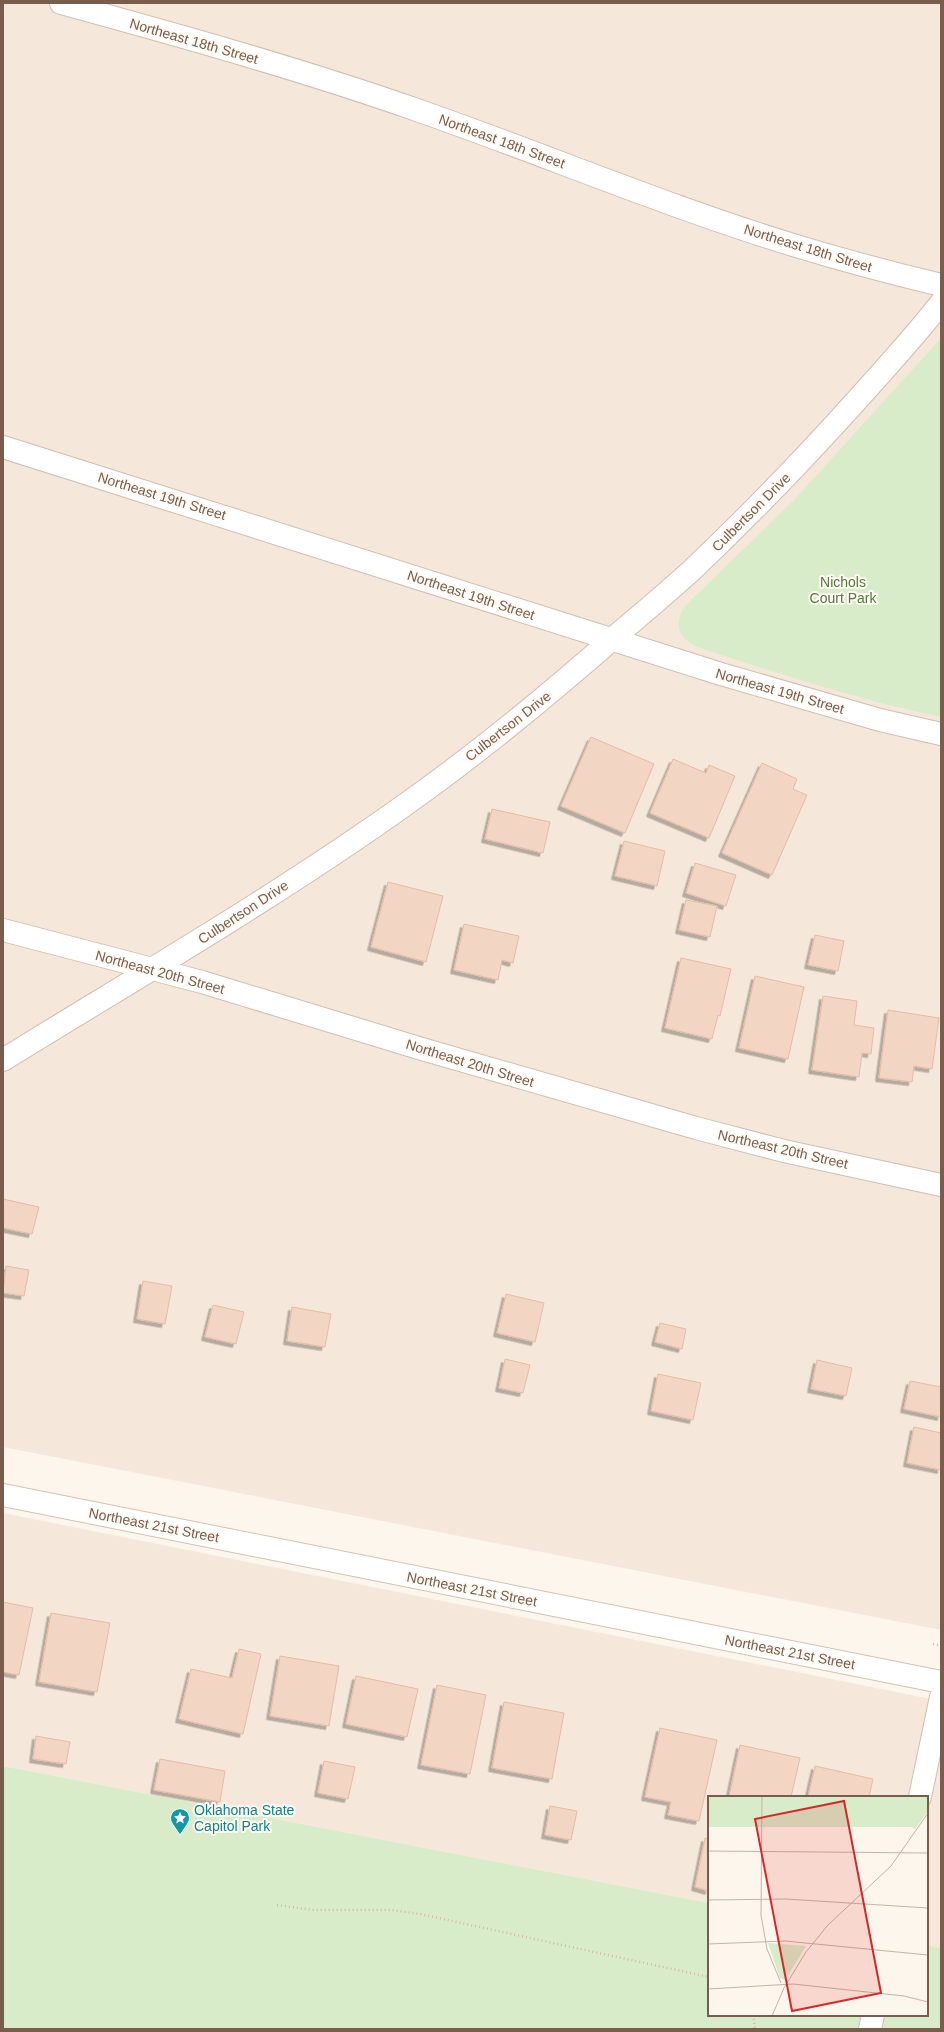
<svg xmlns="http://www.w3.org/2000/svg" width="944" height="2032" font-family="Arial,sans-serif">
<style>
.residential{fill:#f5e8da}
.green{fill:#d8ecc9}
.building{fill:#f3d5c3;stroke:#e6bba3;filter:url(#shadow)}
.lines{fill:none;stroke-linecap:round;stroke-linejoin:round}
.street-casing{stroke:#d1beb0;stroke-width:24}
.secondary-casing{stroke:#d6c0b0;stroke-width:24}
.path{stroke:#d9b8a5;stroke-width:2.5;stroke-dasharray:1 3;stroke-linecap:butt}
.street{stroke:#fff;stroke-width:22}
.secondary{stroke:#fff;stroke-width:22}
.labels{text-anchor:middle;stroke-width:4;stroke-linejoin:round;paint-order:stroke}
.street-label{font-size:14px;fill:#7a5c4d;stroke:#fffaf3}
.park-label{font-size:14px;fill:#537a41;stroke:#fffaf3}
.culture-label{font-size:14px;fill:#0d838f;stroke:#fffaf3;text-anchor:start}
.inset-road{fill:none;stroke:#c5b3a7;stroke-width:1}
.view{fill:#d62828;fill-opacity:0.15;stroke:#d62828;stroke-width:2}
.inset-edge{fill:none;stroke:#7a5c4d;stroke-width:2}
</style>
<defs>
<filter id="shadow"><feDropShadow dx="-3.5" dy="3.5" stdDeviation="0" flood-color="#0004"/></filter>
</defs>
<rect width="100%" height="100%" fill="#fdf6ec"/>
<!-- residential -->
<g class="residential">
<polygon points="3,3 941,3 941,1630 3,1447"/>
<polygon points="3,1513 941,1701 941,1948 927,1945 927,1797 709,1797 709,1903 3,1766"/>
</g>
<!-- green -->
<g class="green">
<path d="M941,338V717C858,700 777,673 697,647C678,638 673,624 685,606L795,499Z"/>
<polygon points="3,1766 709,1903 709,2015 927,2015 927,1945 941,1948 941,2029 3,2029"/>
</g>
<!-- building -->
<g class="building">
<polygon points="591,737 654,764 625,833 561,806"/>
<polygon points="673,759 706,773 709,765 735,776 709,838 650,813"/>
<polygon points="762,763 797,779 793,789 807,795 772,875 722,853"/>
<polygon points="492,809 550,822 543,853 485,839"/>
<polygon points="624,841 665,851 657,886 615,876"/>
<polygon points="695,863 736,875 726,906 686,893"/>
<polygon points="388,882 443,896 426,962 371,947"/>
<polygon points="686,900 717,906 710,937 679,930"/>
<polygon points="464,924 519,936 513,963 502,960 498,980 454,970"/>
<polygon points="815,935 844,941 838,971 808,965"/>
<polygon points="681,958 731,969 720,1016 718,1015 712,1039 665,1028"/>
<polygon points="755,976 804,987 788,1059 739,1048"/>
<polygon points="823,996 857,1001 854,1025 874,1028 871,1054 862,1053 859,1077 812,1070"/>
<polygon points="888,1010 939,1018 932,1069 914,1066 912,1082 879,1078"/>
<polygon points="3,1199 39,1207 32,1234 3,1228"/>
<polygon points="6,1266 29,1270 24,1296 3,1293"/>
<polygon points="143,1281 172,1286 165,1324 137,1319"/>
<polygon points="506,1294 544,1303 535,1342 497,1333"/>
<polygon points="213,1305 244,1312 236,1344 205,1337"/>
<polygon points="292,1307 331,1314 325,1347 287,1341"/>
<polygon points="660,1323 686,1329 682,1349 655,1342"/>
<polygon points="505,1359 530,1365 523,1393 499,1388"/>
<polygon points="817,1360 852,1368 846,1396 811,1389"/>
<polygon points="658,1374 701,1383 693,1420 651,1411"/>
<polygon points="910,1381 941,1387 941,1417 904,1409"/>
<polygon points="914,1427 941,1433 941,1470 907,1463"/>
<polygon points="3,1602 33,1608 19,1675 3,1672"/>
<polygon points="51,1613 110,1623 97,1692 39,1682"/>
<polygon points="239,1649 261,1654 243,1734 179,1719 191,1669 232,1678"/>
<polygon points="280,1656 339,1666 329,1726 270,1716"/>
<polygon points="356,1676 418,1689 407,1737 346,1724"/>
<polygon points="437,1685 486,1695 470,1774 421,1765"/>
<polygon points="504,1702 564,1713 552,1779 492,1768"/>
<polygon points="660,1728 717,1740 699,1821 668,1815 671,1802 645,1797"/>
<polygon points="36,1736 70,1742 66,1764 33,1759"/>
<polygon points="740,1745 800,1758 791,1797 729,1797"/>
<polygon points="160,1759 225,1771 220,1802 154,1790"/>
<polygon points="324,1761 355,1767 348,1799 318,1793"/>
<polygon points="815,1766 873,1779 869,1797 808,1797"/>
<polygon points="550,1806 577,1811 571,1840 545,1835"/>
<polygon points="705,1838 709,1839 709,1891 695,1887"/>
</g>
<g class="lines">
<!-- street casing -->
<g class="street-casing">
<g id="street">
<path d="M61,3C181,36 300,69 417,110C543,154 666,206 793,245C842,260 891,273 941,285"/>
<polyline points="3,447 721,674 880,720 941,734"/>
<polyline points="3,930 202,982 422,1049 696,1128 784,1151 941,1185"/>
<path d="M3,1060C139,976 279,895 409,802C482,750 551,693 618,634C643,613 668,592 692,570C749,516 804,459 857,400C886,368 914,337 941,303"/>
<polyline points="920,1797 941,1697"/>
<polyline points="870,2029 873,2015"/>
</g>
</g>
<!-- secondary casing -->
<g class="secondary-casing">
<polyline id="secondary" points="3,1495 941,1682"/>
</g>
<!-- path -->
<g class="path">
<polyline points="933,1644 941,1646"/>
<polyline points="277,1905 313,1910 391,1910 420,1914 709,1977"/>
<polyline points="753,2015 755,2029"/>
</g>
<!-- street -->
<use href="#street" class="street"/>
<!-- secondary -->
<use href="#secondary" class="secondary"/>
</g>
<!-- icons -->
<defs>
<g id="sight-pin" transform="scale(1)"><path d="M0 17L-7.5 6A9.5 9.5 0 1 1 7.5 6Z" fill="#0f9aa8" stroke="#fffaf3"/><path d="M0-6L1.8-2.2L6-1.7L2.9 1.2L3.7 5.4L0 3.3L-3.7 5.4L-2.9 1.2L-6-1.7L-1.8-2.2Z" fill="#fff"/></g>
</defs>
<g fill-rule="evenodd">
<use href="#sight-pin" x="180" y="1818"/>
</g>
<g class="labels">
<!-- street labels -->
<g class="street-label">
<text transform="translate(194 41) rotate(16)" y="5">Northeast 18th Street</text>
<text transform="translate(502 141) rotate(20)" y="5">Northeast 18th Street</text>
<text transform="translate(808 248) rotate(17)" y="5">Northeast 18th Street</text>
<text transform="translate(162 496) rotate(17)" y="5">Northeast 19th Street</text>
<text transform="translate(751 512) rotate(-45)" y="5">Culbertson Drive</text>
<text transform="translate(471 595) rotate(18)" y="5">Northeast 19th Street</text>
<text transform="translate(780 691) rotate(16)" y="5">Northeast 19th Street</text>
<text transform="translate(508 726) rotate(-38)" y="5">Culbertson Drive</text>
<text transform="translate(243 912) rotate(-33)" y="5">Culbertson Drive</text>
<text transform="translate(160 972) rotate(15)" y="5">Northeast 20th Street</text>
<text transform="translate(470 1063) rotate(17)" y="5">Northeast 20th Street</text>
<text transform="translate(783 1149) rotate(13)" y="5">Northeast 20th Street</text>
<text transform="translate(154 1525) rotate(11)" y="5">Northeast 21st Street</text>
<text transform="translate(472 1589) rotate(11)" y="5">Northeast 21st Street</text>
<text transform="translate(790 1652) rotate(11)" y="5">Northeast 21st Street</text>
</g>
<!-- park labels -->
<g class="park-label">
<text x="843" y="587">Nichols<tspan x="843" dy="16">Court Park</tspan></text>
</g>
<!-- culture labels -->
<g class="culture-label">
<text x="194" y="1815">Oklahoma State<tspan x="194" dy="16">Capitol Park</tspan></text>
</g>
</g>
<!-- overview -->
<g transform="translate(708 1796)">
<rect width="220" height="220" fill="#fdf6ec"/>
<path d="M0,0H220V15L207,33L204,31H0ZM60,147L98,150L77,184L72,182Z" fill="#d8ecc9"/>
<path class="inset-road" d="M54,0L53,119L59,153L73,187M0,55L220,57M0,104L78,103L220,112M0,148L77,145L220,159M0,193L85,188L196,200L220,206M64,220L76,192L98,156L120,129L183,70L220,17"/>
<path class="view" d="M136,5L173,197L84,215L47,23Z"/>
<rect width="220" height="220" class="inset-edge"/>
</g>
<!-- border -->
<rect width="944" height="2032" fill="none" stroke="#7a5c4d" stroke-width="8"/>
</svg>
